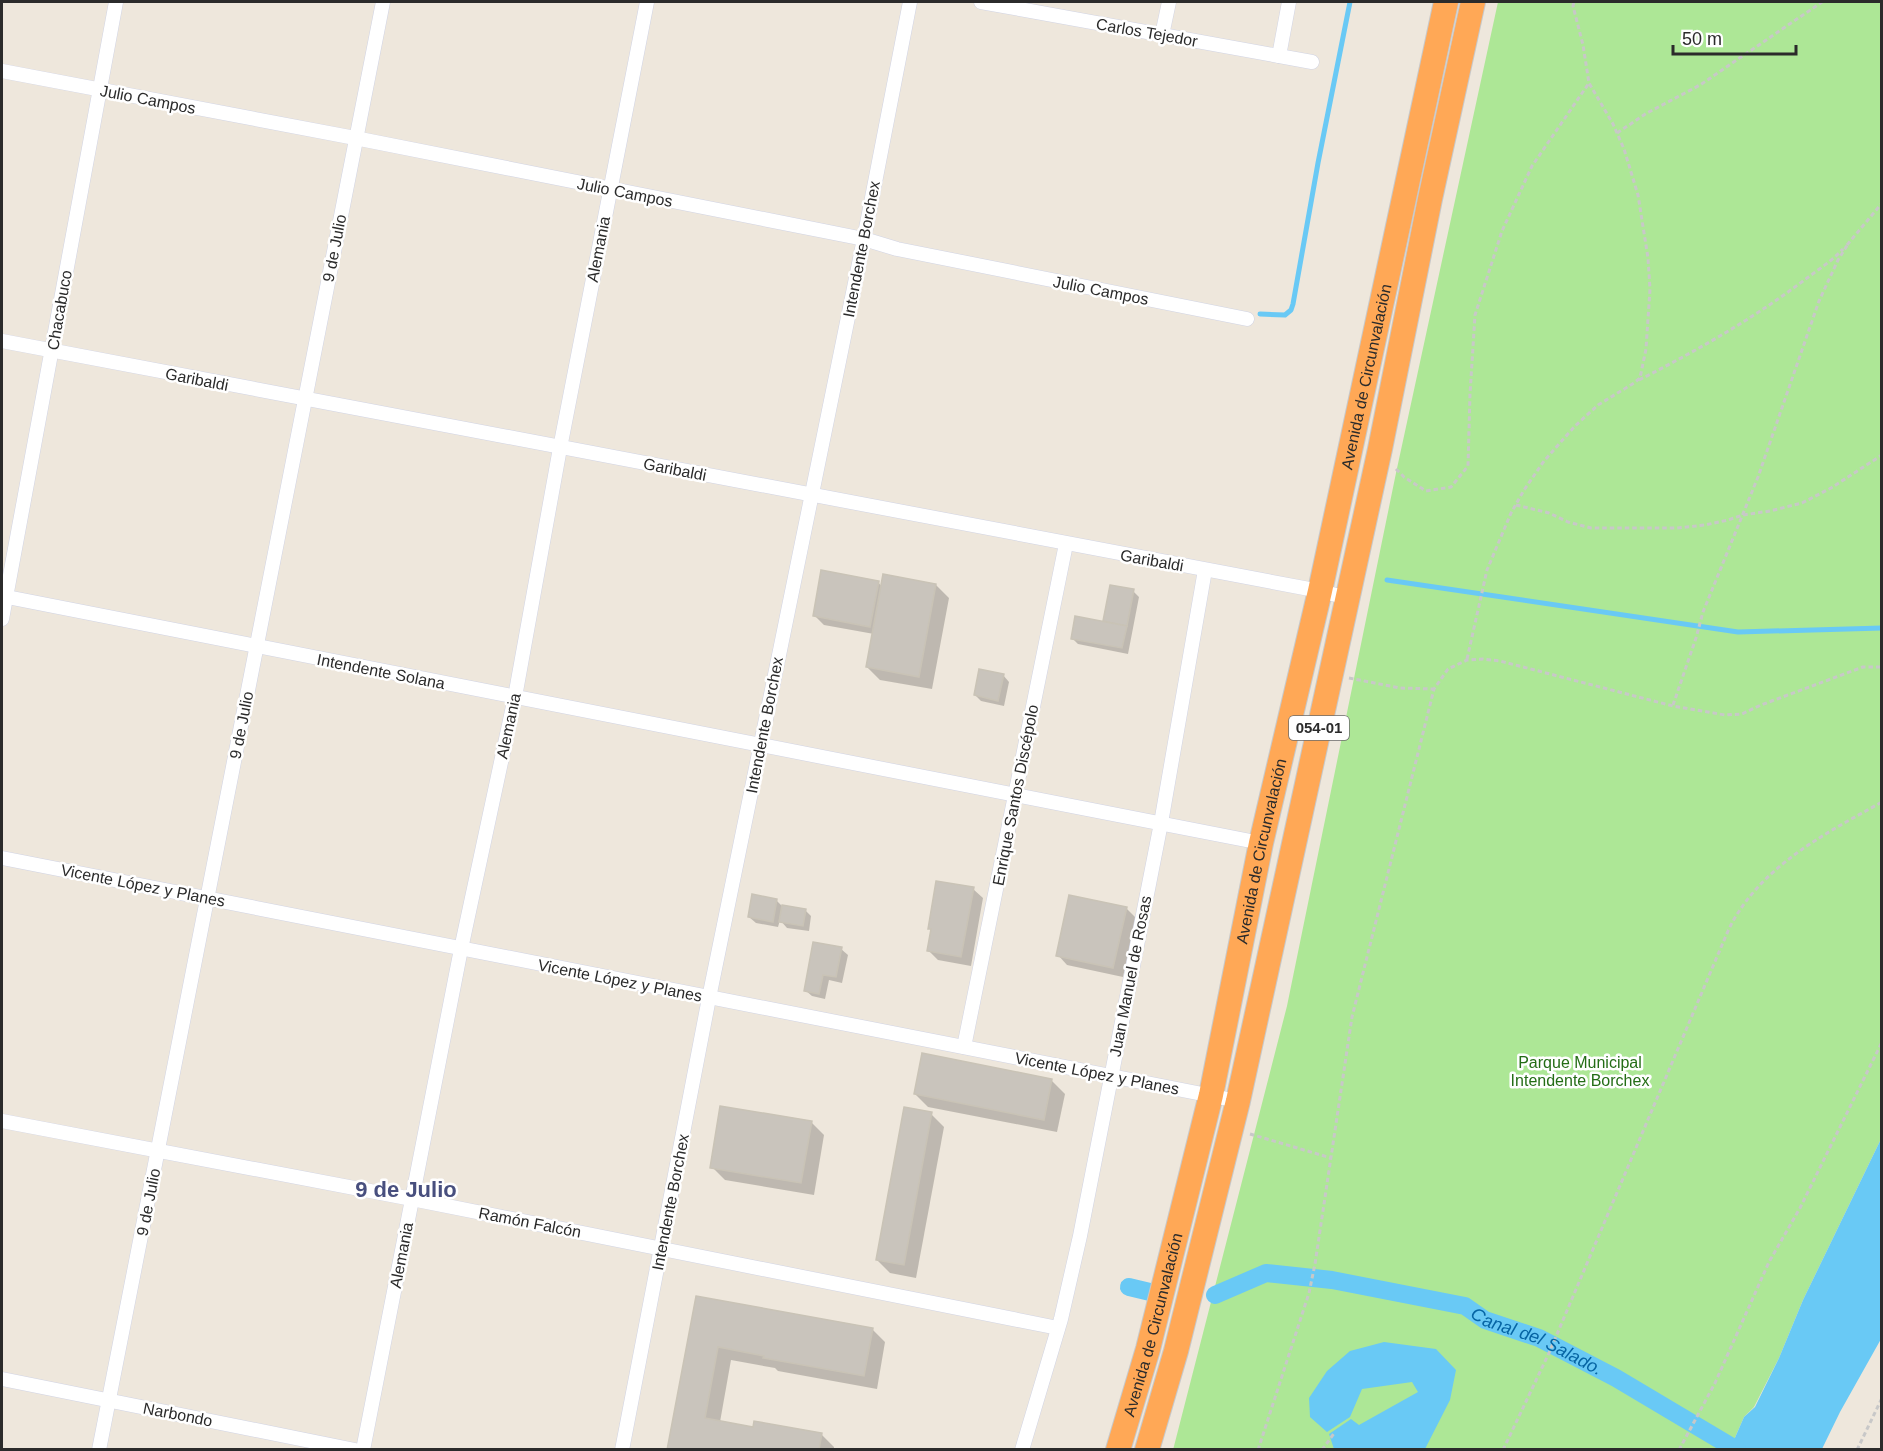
<svg xmlns="http://www.w3.org/2000/svg" width="1883" height="1451" font-family="Arial,sans-serif">
<style>
.green{fill:#ade796}
.water{fill:#69c9f5}
.shadow{fill:#0003}
.lines{fill:none;stroke-linecap:round;stroke-linejoin:round}
.stream{stroke:#69c9f5;stroke-width:5}
.canal{stroke:#69c9f5;stroke-width:18}
.building{fill:#c9c4bc;stroke:#c9c3b6;stroke-width:1.5}
.street-casing{stroke:#d1d4e4;stroke-width:15}
.highway-casing{stroke:#c8c8c8;stroke-width:26}
.path{stroke:#c8c8c8;stroke-width:3;stroke-dasharray:4.5 3;stroke-linecap:butt}
.street{stroke:#fff;stroke-width:14}
.highway{stroke:#ffa856;stroke-width:24}
.labels{text-anchor:middle;stroke-width:5;stroke-linejoin:round;paint-order:stroke}
.shield{fill:#fff;stroke:#6b6b6b;stroke-width:1.5}
.shield-label{font-size:15px;font-weight:bold;fill:#2b2b2b}
.street-label{font-size:16px;fill:#2b2b2b;stroke:#fff}
.park-label{font-size:16px;fill:#246d16;stroke:#fff}
.water-label{font-size:18px;font-style:italic;fill:#0665a4;stroke:#fff}
.district-label{font-size:22px;font-weight:bold;fill:#484f7e;stroke:#fff}
</style>
<rect width="100%" height="100%" fill="#eee7dc"/>
<!-- green -->
<polygon class="green" points="1498,2 1881,2 1881,1139 1803,1300 1779,1358 1754,1407 1744,1417 1730,1449 1173,1450 1287,1006 1396,473"/>
<!-- water -->
<g class="water">
<polygon points="1881,1139 1881,1339 1840,1412 1822,1449 1730,1449 1744,1417 1755,1407 1779,1358 1803,1300"/>
<polygon points="1384,1342 1436,1349 1456,1370 1450,1400 1425,1449 1334,1449 1329,1434 1351,1419 1359,1425 1418,1392 1412,1382 1362,1389 1350,1417 1327,1432 1310,1417 1309,1398 1327,1371 1350,1351"/>
</g>
<!-- shadow -->
<g class="shadow">
<polygon points="878,582 882,587 936,585 949,598 932,689 880,680 867,667 874,634 824,625 814,615"/>
<polygon points="1111,586 1133,591 1139,597 1128,654 1078,644 1072,638 1104,623"/>
<polygon points="1003,675 1009,682 1004,706 981,701 975,695"/>
<polygon points="973,889 983,898 971,966 938,960 929,951 932,931 929,928"/>
<polygon points="776,900 783,907 805,910 811,916 809,931 787,928 780,920 778,927 756,923 749,917"/>
<polygon points="1126,908 1136,918 1123,977 1067,965 1058,955"/>
<polygon points="841,949 848,955 842,983 829,980 825,999 812,996 805,990"/>
<polygon points="923,1055 1052,1081 1065,1094 1057,1132 928,1107 915,1094"/>
<polygon points="931,1114 944,1127 916,1278 890,1273 877,1260"/>
<polygon points="811,1122 824,1135 814,1195 725,1180 712,1167"/>
<polygon points="697,1297 872,1329 885,1342 877,1389 778,1371 775,1368 731,1360 720,1422 754,1429 821,1434 834,1447 834,1450 669,1450"/>
</g>
<g class="lines">
<!-- stream -->
<g class="stream">
<polyline points="1260,314 1285,315 1291,310 1293,304 1318,163 1350,2"/>
<polyline points="1387,580 1738,632 1882,628"/>
</g>
<!-- canal -->
<g class="canal">
<polyline points="1129,1287 1150,1292"/>
<path id="s1" d="M1215,1295L1266,1273L1332,1280L1465,1306L1485,1320L1539,1338L1616,1378L1737,1450"/>
</g>
</g>
<!-- building -->
<g class="building">
<polygon points="821,570 879,581 870,627 813,616"/>
<polygon points="883,574 936,584 919,677 866,667"/>
<polygon points="1110,585 1134,589 1127,626 1103,621"/>
<polygon points="1075,616 1127,626 1122,648 1071,639"/>
<polygon points="979,669 1004,674 998,701 974,695"/>
<polygon points="936,881 974,887 961,957 927,951 931,929 928,929"/>
<polygon points="752,894 777,899 773,922 748,917"/>
<polygon points="1069,895 1127,907 1113,968 1056,956"/>
<polygon points="782,905 806,909 803,926 779,922"/>
<polygon points="813,942 842,947 836,977 823,975 819,994 804,991"/>
<polygon points="922,1053 1052,1079 1044,1120 914,1094"/>
<polygon points="720,1106 812,1121 801,1183 710,1168"/>
<polygon points="904,1107 932,1112 904,1265 876,1260"/>
<polygon points="696,1296 873,1328 864,1376 763,1358 764,1356 718,1347 705,1418 753,1427 754,1421 822,1433 819,1450 667,1450"/>
</g>
<g class="lines">
<!-- street casing -->
<g class="street-casing">
<g id="street">
<polyline points="981,2 1312,62"/>
<polyline points="1162,35 1169,2"/>
<polyline points="1279,56 1289,2"/>
<polyline points="2,71 355,138 864,239 897,249 1247,319"/>
<polyline points="2,341 1320,591 1348,598"/>
<path d="M2,596C421,678 841,761 1261,843"/>
<polyline points="2,619 116,2"/>
<polyline points="2,858 1238,1101"/>
<polyline points="964,1047 1066,544"/>
<polyline points="2,1121 412,1199 1058,1328"/>
<polyline points="2,1379 355,1450"/>
<polyline points="99,1450 383,2"/>
<polyline points="363,1450 461,949 515,697 560,448 647,2"/>
<polyline points="622,1450 709,998 864,239 910,2"/>
<polyline points="1022,1450 1061,1319 1080,1236 1161,823 1205,570"/>
</g>
</g>
<!-- highway casing -->
<g class="highway-casing">
<g id="highway">
<path id="s2" d="M1118,1450L1148,1349L1211,1095L1261,843L1320,591L1446,2"/>
<polyline points="1147,1450 1176,1351 1238,1101 1380,449 1430,199 1473,2"/>
</g>
</g>
<!-- path -->
<g class="path">
<polyline points="1617,133 1647,113 1700,85 1822,2"/>
<polyline points="1847,245 1882,203"/>
<path d="M1639,380C1696,351 1751,320 1803,281C1816,271 1831,262 1843,249"/>
<polyline points="1396,469 1404,477 1426,491 1451,487 1468,466 1470,394 1475,315 1502,231 1532,166 1589,83"/>
<polyline points="1516,505 1549,513 1568,522 1591,528 1677,528 1705,525 1728,520 1743,515 1770,511 1802,503 1831,488 1882,455"/>
<polyline points="1467,659 1487,570 1511,513 1524,490 1544,461 1575,426 1598,405 1634,383 1640,378 1646,349 1650,289 1648,258 1638,195 1624,149 1613,124 1589,83 1583,45 1573,6 1574,2"/>
<polyline points="1349,678 1400,688 1434,689"/>
<polyline points="1673,705 1696,638 1703,612 1758,477 1819,301 1838,260 1848,244"/>
<polyline points="1250,1134 1331,1158"/>
<polyline points="1258,1450 1309,1293 1315,1264 1352,1017 1434,689 1448,669 1467,660 1483,659 1500,661 1673,706 1725,715 1742,714 1761,705 1863,667 1882,667"/>
<polyline points="1322,1450 1335,1432"/>
<path d="M1503,1450L1549,1353L1722,945C1726,936 1730,925 1736,916C1769,862 1828,832 1882,802"/>
<polyline points="1679,1450 1715,1383 1769,1262 1800,1208 1882,1042"/>
<polyline points="1857,1450 1882,1398"/>
</g>
<!-- street -->
<use href="#street" class="street"/>
<!-- highway -->
<use href="#highway" class="highway"/>
</g>
<g class="labels">
<!-- shield labels -->
<rect class="shield" x="1289" y="716" width="60" height="24" rx="4.5"/>
<g class="shield-label">
<text x="1319" y="733">054-01</text>
</g>
<!-- street labels -->
<g class="street-label">
<text transform="translate(1147 32) rotate(10)" y="6">Carlos Tejedor</text>
<text transform="translate(148 99) rotate(11)" y="6">Julio Campos</text>
<text transform="translate(625 192) rotate(11)" y="6">Julio Campos</text>
<text transform="translate(334 248) rotate(-79)" y="6">9 de Julio</text>
<text transform="translate(598 249) rotate(-79)" y="6">Alemania</text>
<text transform="translate(861 249) rotate(-79)" y="6">Intendente Borchex</text>
<text transform="translate(1101 290) rotate(11)" y="6">Julio Campos</text>
<text transform="translate(59 310) rotate(-80)" y="6">Chacabuco</text>
<text dy="6" stroke="none"><textPath href="#s2" startOffset="1102">Avenida de Circunvalación</textPath></text>
<text transform="translate(197 379) rotate(11)" y="6">Garibaldi</text>
<text transform="translate(675 469) rotate(11)" y="6">Garibaldi</text>
<text transform="translate(1152 560) rotate(10)" y="6">Garibaldi</text>
<text transform="translate(381 671) rotate(11)" y="6">Intendente Solana</text>
<text transform="translate(241 725) rotate(-79)" y="6">9 de Julio</text>
<text transform="translate(764 725) rotate(-79)" y="6">Intendente Borchex</text>
<text transform="translate(508 726) rotate(-78)" y="6">Alemania</text>
<text transform="translate(1015 795) rotate(-79)" y="6">Enrique Santos Discépolo</text>
<text dy="6" stroke="none"><textPath href="#s2" startOffset="616">Avenida de Circunvalación</textPath></text>
<text transform="translate(143 885) rotate(11)" y="6">Vicente López y Planes</text>
<text transform="translate(1130 976) rotate(-79)" y="6">Juan Manuel de Rosas</text>
<text transform="translate(620 980) rotate(11)" y="6">Vicente López y Planes</text>
<text transform="translate(1097 1073) rotate(11)" y="6">Vicente López y Planes</text>
<text transform="translate(148 1202) rotate(-79)" y="6">9 de Julio</text>
<text transform="translate(670 1202) rotate(-79)" y="6">Intendente Borchex</text>
<text transform="translate(530 1222) rotate(11)" y="6">Ramón Falcón</text>
<text transform="translate(401 1255) rotate(-79)" y="6">Alemania</text>
<text dy="6" stroke="none"><textPath href="#s2" startOffset="130">Avenida de Circunvalación</textPath></text>
<text transform="translate(178 1414) rotate(11)" y="6">Narbondo</text>
</g>
<!-- park labels -->
<g class="park-label">
<text x="1580" y="1068">Parque Municipal<tspan x="1580" dy="18">Intendente Borchex</tspan></text>
</g>
<!-- water labels -->
<g class="water-label">
<text dy="6" stroke="none"><textPath href="#s1" startOffset="338">Canal del Salado.</textPath></text>
</g>
<!-- district labels -->
<g class="district-label">
<text x="406" y="1197">9 de Julio</text>
</g>
</g>
<!-- border -->
<rect width="1883" height="1451" fill="none" stroke="#2b2b2b" stroke-width="6"/>
<!-- scale -->
<path d="M1673 45v9h123v-9" fill="none" stroke="#2b2b2b" stroke-width="3"/>
<text x="1682" y="45" font-size="18" fill="#2b2b2b" stroke="#ffffff" stroke-width="4.5" paint-order="stroke">50 m</text>
</svg>
